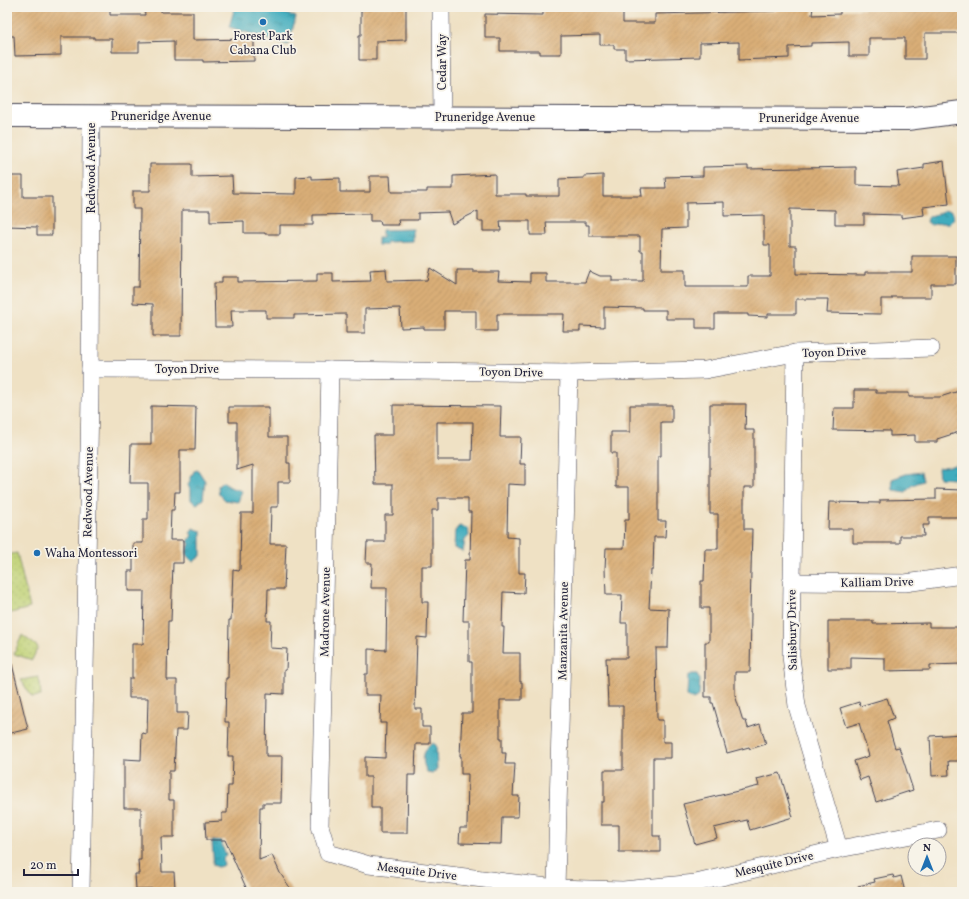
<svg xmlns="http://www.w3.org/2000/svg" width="969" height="899" font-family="Vollkorn,serif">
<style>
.green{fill:url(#green-dots);stroke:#707a58}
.water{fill:url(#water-ripples);stroke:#30677c}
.building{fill:url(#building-hatch);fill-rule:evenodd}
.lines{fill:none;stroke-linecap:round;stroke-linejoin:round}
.minor-casing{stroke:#413f50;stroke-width:18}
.secondary-casing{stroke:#413f50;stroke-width:24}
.minor{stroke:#fff;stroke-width:17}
.secondary{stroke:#fff;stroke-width:22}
.poi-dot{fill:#1f6fb2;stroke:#f7f3e8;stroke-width:1.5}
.labels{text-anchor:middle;stroke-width:3.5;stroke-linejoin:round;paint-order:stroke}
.poi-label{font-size:12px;fill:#22223b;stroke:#f7f3e8}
.street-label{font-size:12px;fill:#22223b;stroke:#f7f3e8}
</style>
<defs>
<pattern id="green-dots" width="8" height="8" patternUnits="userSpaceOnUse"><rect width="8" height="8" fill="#bfd174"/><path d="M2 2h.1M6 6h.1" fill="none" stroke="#a4b365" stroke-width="1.8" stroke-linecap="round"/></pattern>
<pattern id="water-ripples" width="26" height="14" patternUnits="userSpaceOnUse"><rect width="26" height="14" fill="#3facbd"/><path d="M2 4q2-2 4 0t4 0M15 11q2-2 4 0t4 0" fill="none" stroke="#348c9b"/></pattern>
<pattern id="building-hatch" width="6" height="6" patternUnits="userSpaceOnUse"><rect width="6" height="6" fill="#d9ae77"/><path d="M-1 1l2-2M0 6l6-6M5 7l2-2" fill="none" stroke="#ba9568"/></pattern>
</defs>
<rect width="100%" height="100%" fill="#f7f3e8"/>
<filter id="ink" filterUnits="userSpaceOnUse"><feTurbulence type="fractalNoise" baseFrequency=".025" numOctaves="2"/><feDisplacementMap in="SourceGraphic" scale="8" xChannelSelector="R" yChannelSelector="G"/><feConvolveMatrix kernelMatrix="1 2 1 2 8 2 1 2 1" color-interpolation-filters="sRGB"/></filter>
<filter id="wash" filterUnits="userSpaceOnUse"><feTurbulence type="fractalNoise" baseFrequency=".012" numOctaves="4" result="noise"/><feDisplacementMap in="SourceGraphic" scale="16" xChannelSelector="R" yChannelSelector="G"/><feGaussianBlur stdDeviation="0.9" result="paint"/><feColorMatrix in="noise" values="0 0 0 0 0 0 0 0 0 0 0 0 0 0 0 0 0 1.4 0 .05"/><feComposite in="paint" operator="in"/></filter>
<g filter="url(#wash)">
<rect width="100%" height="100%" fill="#efe1c4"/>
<!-- green -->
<g class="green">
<polygon points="17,553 30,608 7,614 7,555"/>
<polygon points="22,635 38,647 32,660 14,654"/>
<polygon points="38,677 40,683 41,696 32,697 21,680"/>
</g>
<!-- water -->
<g class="water">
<polygon points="235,7 266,7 296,17 288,45 229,27"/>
<path d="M948,210L952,212C955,217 954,219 950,223H941L931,225L927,222L928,218L930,216L938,214L944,211Z"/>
<polygon points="413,229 413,241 386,242 386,245 378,245 378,238 382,238 382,230"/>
<polygon points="962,464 962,480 959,481 955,479 939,478 938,468"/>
<polygon points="198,470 205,481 203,499 197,504 191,500 191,490 188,485 194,471"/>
<polygon points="921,472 923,481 912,485 906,492 893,490 892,479 906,474"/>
<polygon points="222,482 232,488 242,491 238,502 225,500 219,494 218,486"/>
<polygon points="459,526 468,528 469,536 465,540 463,552 454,548 455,531"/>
<polygon points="193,528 201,531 201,556 193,562 187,556 187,550 190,544 188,542 192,535 190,533"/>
<polygon points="692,674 697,674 700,680 699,696 693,700 687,696 688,676"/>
<path d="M432,743L436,745L437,770L432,773L427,772C421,760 422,752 432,743Z"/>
<path d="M219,839C223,844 222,849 226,854L223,859L224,865L218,867L213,865C214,856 212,849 212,841Z"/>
</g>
<g id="blocks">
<!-- building -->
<g class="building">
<polygon points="7,7 66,7 67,10 95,9 95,7 110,7 110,15 145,15 144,7 161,7 161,12 193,12 193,40 254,39 254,61 203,62 203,60 174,60 174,41 139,42 139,52 112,52 112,39 94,39 94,37 61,37 61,55 15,56 14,36 7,36"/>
<polygon points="362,7 406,7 406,40 376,41 376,60 359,60 359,35 361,35 361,10 362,10"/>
<polygon points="543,7 588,7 588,9 623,9 623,23 655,23 655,14 776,11 776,7 813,7 812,15 840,14 840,10 876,9 876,7 962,7 962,33 925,33 925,59 905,59 905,38 869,38 869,56 849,56 849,42 811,43 811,46 789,47 789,58 739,60 739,42 700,43 700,57 625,59 625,49 614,49 614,45 600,45 600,35 561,36 561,54 540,54 540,51 500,51 500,38 485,38 485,14 543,15"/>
<path d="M944,161L949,204L923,207L924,215L901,218V215L864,214V224H835V210L790,209V246H796V274L865,275V272H912V256H956V284H931V297H892V299H881V314L827,313L828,299H796V314H768V317L748,316V314H715V328H696V319H666V310H643V308L604,307V327L580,326V331H563L564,314H497V331H476V311H444V329H424V327L401,328L400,308L365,309V333H346V314L294,315V318H266V310H231L232,327H215L214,283H222V277H238V282L317,281V273H333V282L371,281L370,270L386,269L387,281L427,280L430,268L457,285V270H473V272H499L498,281L530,282V273H546V282H585L589,271L600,276H612V281H643V251H640V236H589V225H586V222H546L547,235H530V221H500L501,231H483V221H478V211L452,224L448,212L418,213V220H398L399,225H381L380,221H370V214L313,215V225H280V234H265V233H244V221L210,222V210H182L181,336H153V304L133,303V287H139L140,209H133V191H150V164H192V177L232,176L233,193L296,194V177L312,176V179L340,178V192H370V176H390L391,192H427V189H453V176L495,174V194H526V196H559V179L584,178V176L603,175V196H642L641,188H666L665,177L703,176V167L748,166V169L856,167V185L899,186L897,172L924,168V164ZM724,202V216L764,215V245H770V276H748V287H685V270H661L662,229L686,228V203Z"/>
<polygon points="7,176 23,176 23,197 52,197 52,235 37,235 37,227 7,226"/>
<polygon points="854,390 876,390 876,393 909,393 909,397 940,397 962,390 962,431 937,439 937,442 915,442 915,435 890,436 890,431 833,430 834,408 854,408"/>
<polygon points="710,404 746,404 745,430 754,430 754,487 744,487 744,529 752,529 750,613 751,613 750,672 735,672 735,695 743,721 746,721 748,728 760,724 766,744 750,749 749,747 727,753 713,703 711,703 711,697 705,697 705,642 709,642 709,608 701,608 701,581 704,581 705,549 718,549 718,514 710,514"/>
<path d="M393,405L501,406L500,437H521L520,464H525V485L508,484L507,537L519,538V573H525L524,593L503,592L502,627H504L503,653H520V682H522V700H500V738H502V753H506L505,764H515L513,796H519L518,817H502L501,844L459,843L460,828H467L468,774H461V756H460L462,713H472V662H469V621H463L465,560H470L471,512H468V498H438V510H432V566H422V602H428L427,638L417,637L415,709H422V727H430V744H416L415,775H408L407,833H380V808H371V777H365V757L385,758L386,723H380L381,695H365V674H368V649L386,650L387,588H371L372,563H366L367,542H385V515H393V484H375L374,435H393ZM437,422H473L472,460H437Z"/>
<polygon points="630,405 672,405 672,422 661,422 661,456 658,456 658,521 666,521 665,537 654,537 653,570 651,570 649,608 669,609 668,648 656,648 657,720 663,720 663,742 671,742 671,758 653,758 653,836 660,836 660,852 619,852 619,825 601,825 601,802 604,802 604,770 623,770 623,706 608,706 606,658 627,658 627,623 621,623 622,595 606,595 605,569 606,548 624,548 625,520 629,520 629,487 616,487 616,453 611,453 611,432 630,432"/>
<polygon points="151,406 196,407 195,450 180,450 180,492 175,492 174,510 171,510 170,540 183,540 183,563 173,563 171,621 168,621 167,680 177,680 177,713 188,713 187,730 176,730 174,771 169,771 169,800 174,800 174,837 161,837 162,872 174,872 175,888 136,889 135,874 139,874 138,860 141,860 141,808 124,808 124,759 141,760 142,733 147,734 148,698 129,698 129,679 132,679 132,644 143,644 144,591 128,591 128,571 133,571 133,543 143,543 143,519 148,519 148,483 130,483 131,444 151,444"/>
<polygon points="229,407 269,407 269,437 287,437 287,463 290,463 290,482 278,482 278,507 271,507 270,544 286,544 284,589 268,589 267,621 271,621 270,648 287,649 286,670 284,670 284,694 267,693 266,756 282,756 281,803 263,803 263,807 260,807 259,860 272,855 280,873 293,892 248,892 225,840 206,840 205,822 222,821 222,813 227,813 228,786 232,786 233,756 228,756 229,722 225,722 226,678 228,678 229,620 231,620 233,570 239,571 240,569 241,513 253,513 253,465 237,470 237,422 229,422"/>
<polygon points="936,489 962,490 962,517 929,517 929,525 923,525 924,536 900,536 900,543 853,543 853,529 828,529 829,502 880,503 880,500 936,499"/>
<polygon points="828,621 873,621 873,624 929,623 929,627 962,627 962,664 930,665 930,670 885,671 885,658 851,657 851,669 828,669"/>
<polygon points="7,664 12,664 28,729 7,734"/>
<polygon points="887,698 894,718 887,721 895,748 899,747 913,790 876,802 868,777 860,780 854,761 869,756 859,723 846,727 840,708 859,702 860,706"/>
<polygon points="962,734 962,761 948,761 949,775 932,776 930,736"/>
<polygon points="780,773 793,817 750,830 747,820 714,828 717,838 695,844 683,804 759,786 757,779"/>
<polygon points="893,875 894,878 901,876 905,892 858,892 858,886 875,882 874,879"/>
</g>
</g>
</g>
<g filter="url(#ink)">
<use href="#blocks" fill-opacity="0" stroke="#413f50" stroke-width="1"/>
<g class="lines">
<!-- minor casing -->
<g class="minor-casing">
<g id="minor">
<polyline points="441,7 442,117"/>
<polyline points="795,353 791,656 797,706 839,849 938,830"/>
<polyline points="90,369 330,370 569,373 705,370 795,353 931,348"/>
<polyline points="330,370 320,826 328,853 369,865 556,888 623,890 696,883 839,849"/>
<polyline points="791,582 905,583 962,575"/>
<polyline points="556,888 569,373"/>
<polyline points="81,892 90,397 91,116"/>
</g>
</g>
<!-- secondary casing -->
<g class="secondary-casing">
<polyline id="secondary" points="7,116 907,119 962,112"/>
</g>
<!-- minor -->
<use href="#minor" class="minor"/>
<!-- secondary -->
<use href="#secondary" class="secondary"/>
</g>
</g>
<!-- markers -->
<g class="poi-dot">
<circle cx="263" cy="22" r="4"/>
<circle cx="37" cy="553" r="4"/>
</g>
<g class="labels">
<!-- poi labels -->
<g class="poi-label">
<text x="263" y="40">Forest Park<tspan x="263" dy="14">Cabana Club</tspan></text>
<text x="45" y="557" text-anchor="start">Waha Montessori</text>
</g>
<!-- street labels -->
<g class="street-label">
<text transform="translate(442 62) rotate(-90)" y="4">Cedar Way</text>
<text x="161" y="120">Pruneridge Avenue</text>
<text x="485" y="121">Pruneridge Avenue</text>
<text x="809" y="122">Pruneridge Avenue</text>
<text transform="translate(91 168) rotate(-90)" y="4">Redwood Avenue</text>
<text transform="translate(834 352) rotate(-2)" y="4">Toyon Drive</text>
<text x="187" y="373">Toyon Drive</text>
<text transform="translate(511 372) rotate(1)" y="4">Toyon Drive</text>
<text transform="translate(88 492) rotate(-89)" y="4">Redwood Avenue</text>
<text transform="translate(877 582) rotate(-1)" y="4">Kalliam Drive</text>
<text transform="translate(325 612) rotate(-89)" y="4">Madrone Avenue</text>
<text transform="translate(792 630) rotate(-91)" y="4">Salisbury Drive</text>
<text transform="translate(563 631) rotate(-89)" y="4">Manzanita Avenue</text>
<text transform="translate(774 864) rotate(-13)" y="4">Mesquite Drive</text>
<text transform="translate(417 871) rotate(7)" y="4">Mesquite Drive</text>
</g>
</g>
<!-- margin -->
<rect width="969" height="899" fill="none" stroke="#f7f3e8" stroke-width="24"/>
<!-- north arrow -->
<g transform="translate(927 857)"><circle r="19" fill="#f7f3e8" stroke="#a29fa3"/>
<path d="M0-3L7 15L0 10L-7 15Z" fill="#1f6fb2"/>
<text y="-6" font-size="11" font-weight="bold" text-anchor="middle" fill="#22223b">N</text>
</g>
<!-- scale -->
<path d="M24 869v6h54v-6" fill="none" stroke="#22223b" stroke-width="2"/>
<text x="30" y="869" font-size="12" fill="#22223b" stroke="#f7f3e8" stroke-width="3" paint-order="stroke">20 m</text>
</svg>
